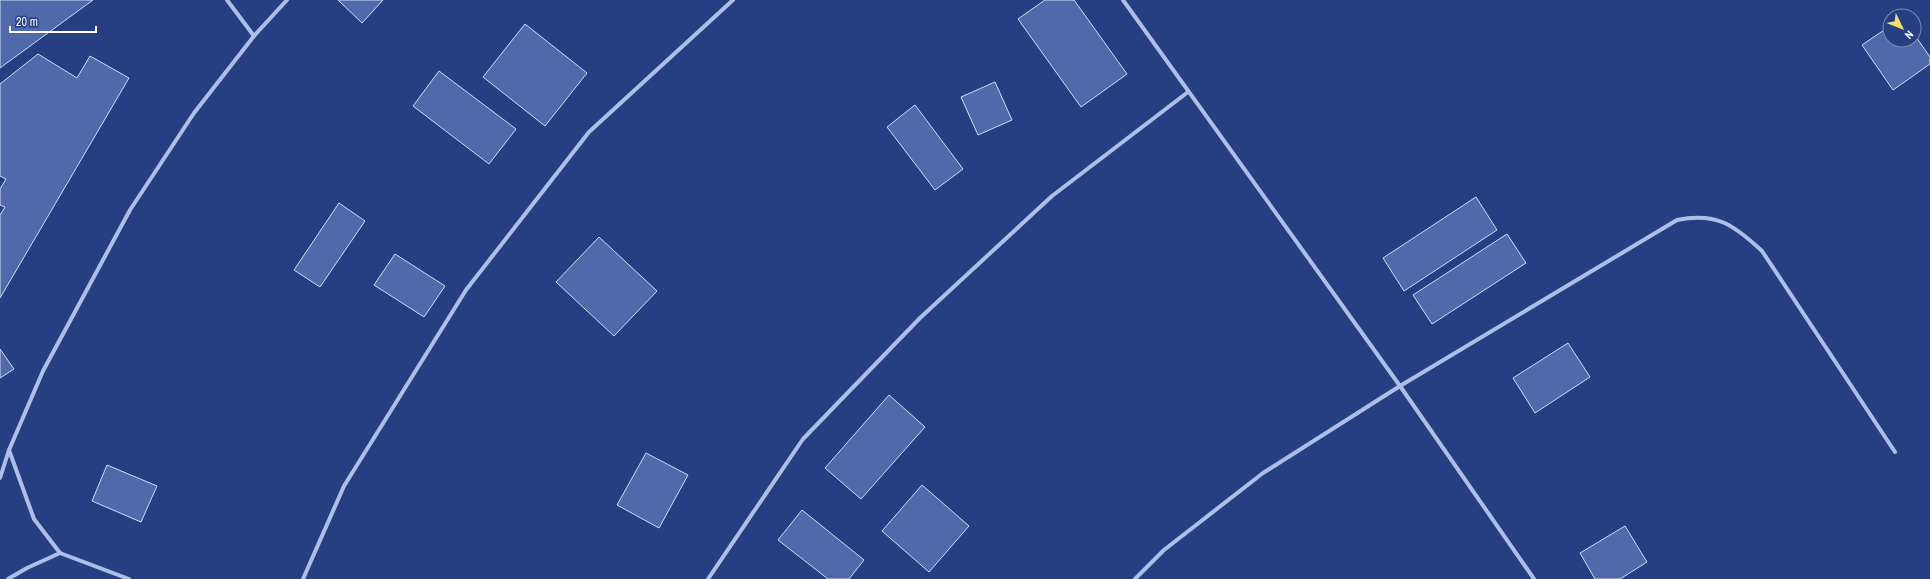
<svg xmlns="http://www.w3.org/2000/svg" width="1930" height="579" font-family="'Archivo Narrow',sans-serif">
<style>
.building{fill:#4f69aa;stroke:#d2dcf5}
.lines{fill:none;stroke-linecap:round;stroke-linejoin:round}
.minor{stroke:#aebfe7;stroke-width:4}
</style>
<rect width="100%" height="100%" fill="#263f82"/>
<!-- building -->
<g class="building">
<polygon points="0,0 93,0 0,68"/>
<polygon points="338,0 383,0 362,23"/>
<polygon points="1045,0 1074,0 1127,74 1081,107 1018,19"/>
<polygon points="525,24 587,73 545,126 483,77"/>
<polygon points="1890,26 1890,40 1914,40 1914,34 1930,57 1930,64 1893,90 1862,45"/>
<polygon points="38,54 77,78 90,56 129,78 0,298 0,215 5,207 0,205 0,189 6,179 0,176 0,84"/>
<polygon points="439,71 516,129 489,164 413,106"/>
<polygon points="995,82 1012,120 978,135 961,97"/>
<polygon points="915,105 963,169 935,190 887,127"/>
<polygon points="1476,197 1497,230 1404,291 1383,258"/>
<polygon points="339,203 365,221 320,287 294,270"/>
<polygon points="1507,234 1526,263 1432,324 1413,295"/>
<polygon points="599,237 657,291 614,336 556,282"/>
<polygon points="395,254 445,286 424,317 374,285"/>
<polygon points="1568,343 1590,377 1535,413 1513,378"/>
<polygon points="0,349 14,369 0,378"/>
<polygon points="889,395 925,427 861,499 825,468"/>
<polygon points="646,453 688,475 659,528 617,505"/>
<polygon points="107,465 157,486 141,522 92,501"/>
<polygon points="922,485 969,526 929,572 882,531"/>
<polygon points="802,510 864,560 849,579 828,579 778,540"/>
<polygon points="1625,526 1647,562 1620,579 1595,579 1580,553"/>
</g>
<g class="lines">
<!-- minor -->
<g class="minor">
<polyline points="227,0 254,36"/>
<polyline points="1123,0 1400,386 1534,579"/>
<polyline points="9,450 34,519 60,553 129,579"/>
<polyline points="0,478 9,450 43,371 130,210 194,113 254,36 287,0"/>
<polyline points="8,579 27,568 60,553"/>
<polyline points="303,579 344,486 466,290 589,132 733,0"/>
<polyline points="708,579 803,439 920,318 1052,196 1188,92"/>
<path d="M1135,579L1164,550L1263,473L1400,386L1677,220C1717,212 1734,225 1762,251L1895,452"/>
</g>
</g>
<!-- north arrow -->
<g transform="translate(1902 28) rotate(133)"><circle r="19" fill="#263f82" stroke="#7d8cb4"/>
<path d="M0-3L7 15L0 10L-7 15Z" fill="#efe073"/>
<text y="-6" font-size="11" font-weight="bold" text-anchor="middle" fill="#ffffff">N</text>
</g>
<!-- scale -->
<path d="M10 26v6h86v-6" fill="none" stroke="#ffffff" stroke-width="2"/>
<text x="16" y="26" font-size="12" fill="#ffffff" stroke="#263f82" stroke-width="3" paint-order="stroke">20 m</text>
</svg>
